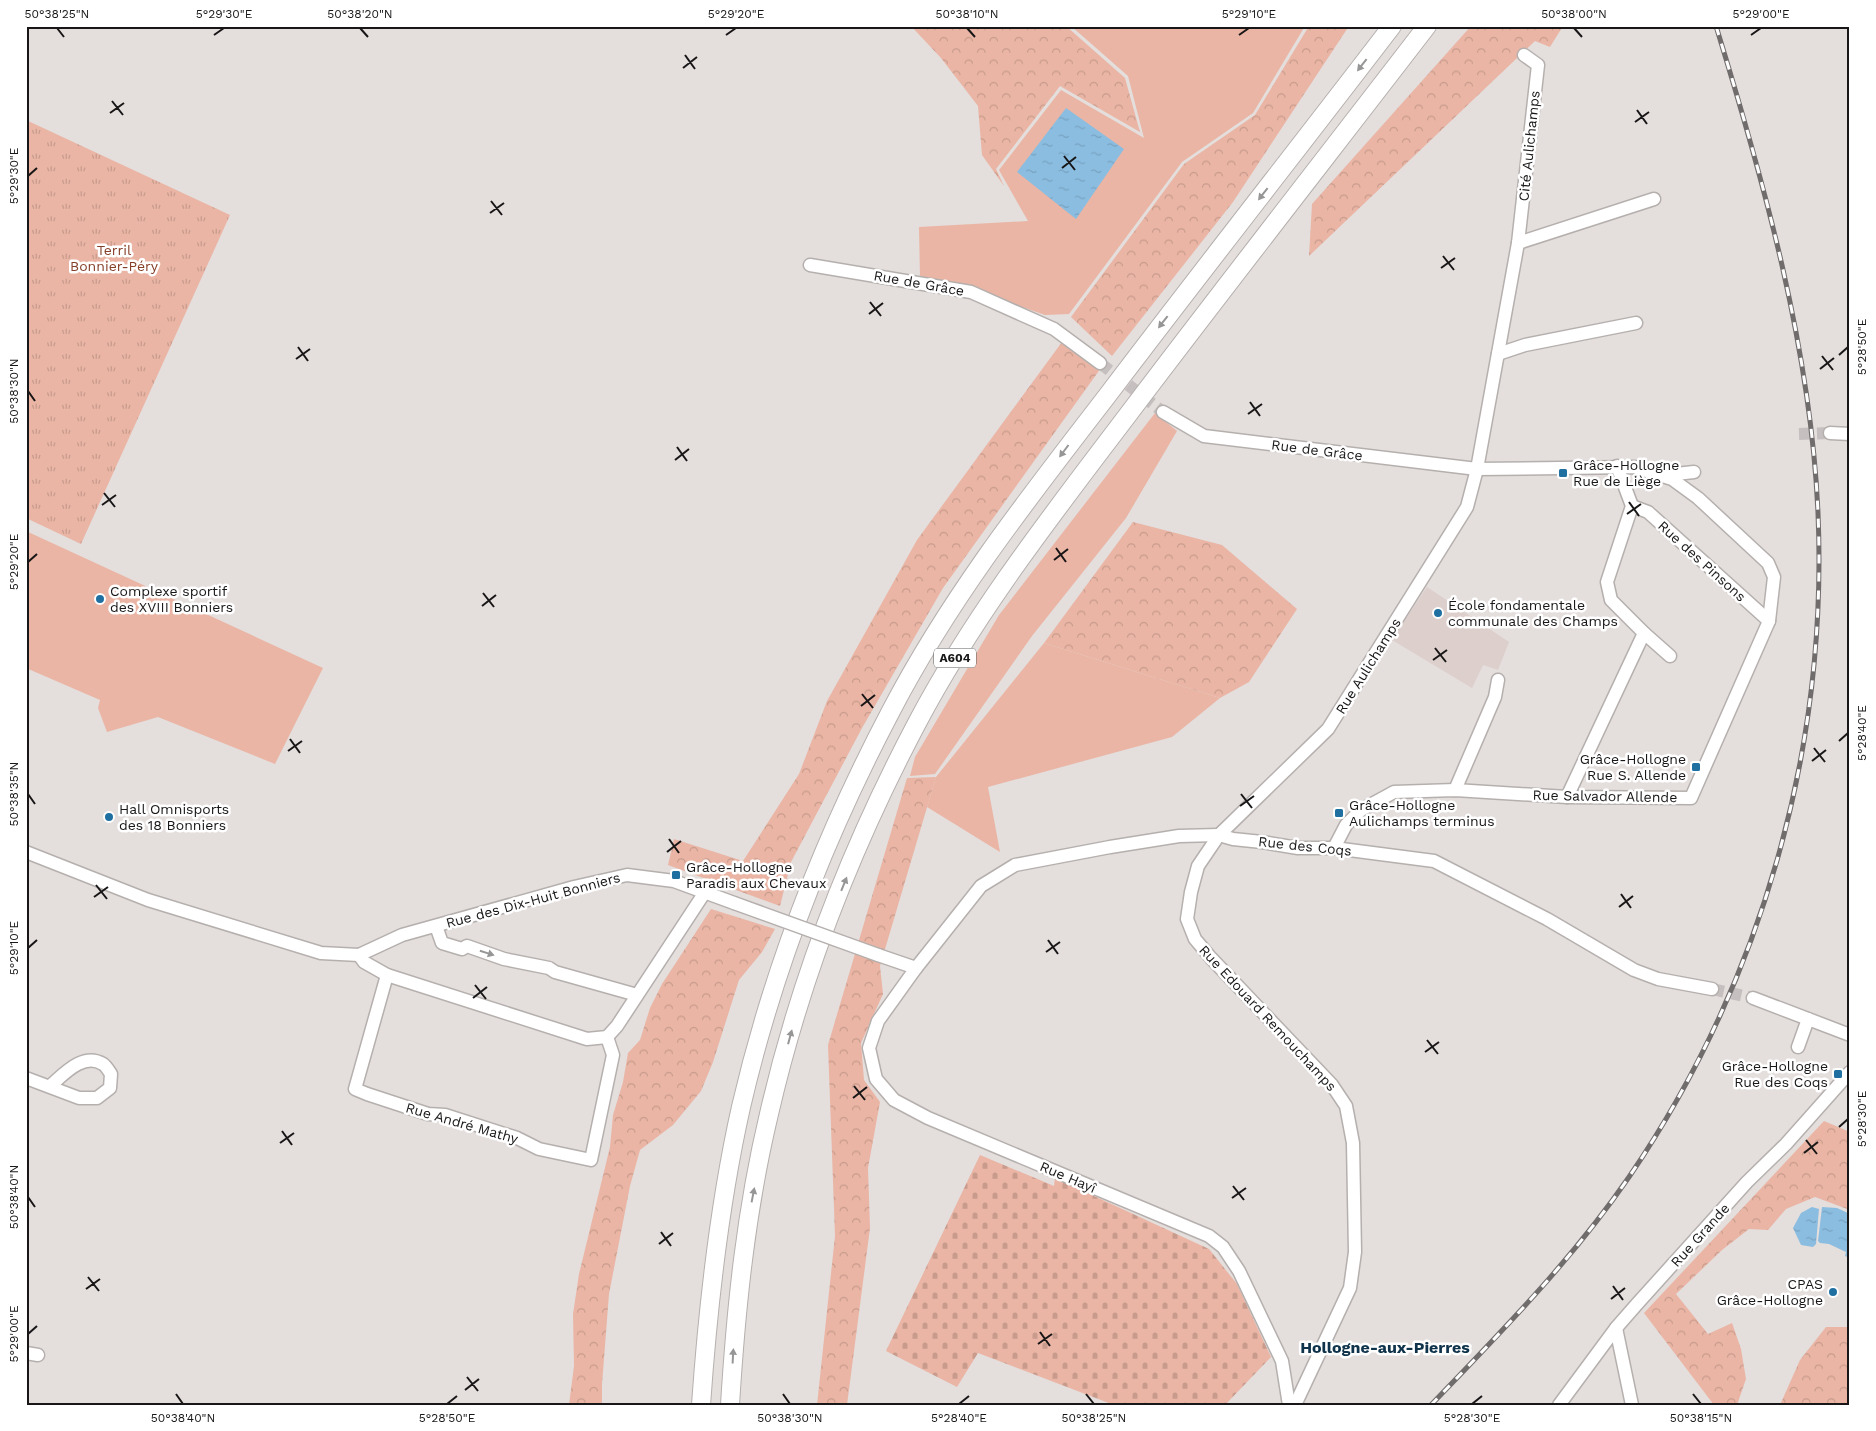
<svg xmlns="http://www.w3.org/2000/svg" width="1876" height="1431" font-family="'Work Sans',sans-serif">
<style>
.built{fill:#ddcfcb}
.green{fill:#eab5a4}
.forest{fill:url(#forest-crowns)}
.cemetery{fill:url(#cemetery-stones)}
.park{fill:url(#park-tufts)}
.water{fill:url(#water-ripples)}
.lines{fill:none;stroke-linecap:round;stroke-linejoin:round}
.minor-tunnel{stroke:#c5c0bf;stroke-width:12;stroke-dasharray:12 6;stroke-linecap:butt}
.minor-casing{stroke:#b5b0ae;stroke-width:15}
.highway-casing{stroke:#b5b0ae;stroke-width:20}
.minor{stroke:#fff;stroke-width:12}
.highway{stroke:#fff;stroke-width:18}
.rail-casing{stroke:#706c6c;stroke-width:5}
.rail{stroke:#fff;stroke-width:3;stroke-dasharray:9;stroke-linecap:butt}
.minor-bridge-casing{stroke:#b5b0ae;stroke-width:15;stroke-linecap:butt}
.minor-bridge{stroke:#fff;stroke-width:12}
.oneway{fill:#979696}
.ticks{fill:none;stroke:#181616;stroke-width:2}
.poi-dot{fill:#1f70a1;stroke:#fff;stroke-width:2}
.labels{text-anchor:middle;stroke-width:5;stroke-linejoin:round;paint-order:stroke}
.shield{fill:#fff;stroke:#5d5c5c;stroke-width:1}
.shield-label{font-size:12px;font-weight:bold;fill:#181616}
.street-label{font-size:14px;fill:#181616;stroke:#fff}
.park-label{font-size:14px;fill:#853e27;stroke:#fff}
.poi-label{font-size:14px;fill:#181616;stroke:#fff;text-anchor:start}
.quarter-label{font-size:16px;font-weight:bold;fill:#0e334b;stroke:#fff}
.neatline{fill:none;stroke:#181616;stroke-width:2}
.ticks-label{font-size:12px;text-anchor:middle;fill:#181616}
</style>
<defs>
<pattern id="forest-crowns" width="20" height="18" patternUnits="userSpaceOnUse" patternTransform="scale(1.25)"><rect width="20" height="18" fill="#eab5a4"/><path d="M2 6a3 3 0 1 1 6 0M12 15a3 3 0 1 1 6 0" fill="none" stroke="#c89b8c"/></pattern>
<pattern id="cemetery-stones" width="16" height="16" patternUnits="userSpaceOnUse" patternTransform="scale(1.25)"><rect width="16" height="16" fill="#eab5a4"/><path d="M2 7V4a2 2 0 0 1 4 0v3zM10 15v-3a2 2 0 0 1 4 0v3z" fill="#c89b8c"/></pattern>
<pattern id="park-tufts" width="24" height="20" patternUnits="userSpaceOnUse" patternTransform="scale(1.25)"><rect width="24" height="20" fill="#eab5a4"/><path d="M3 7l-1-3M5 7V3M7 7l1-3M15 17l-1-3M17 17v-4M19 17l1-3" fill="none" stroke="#c89b8c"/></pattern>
<pattern id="water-ripples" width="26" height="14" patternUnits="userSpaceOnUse" patternTransform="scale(1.25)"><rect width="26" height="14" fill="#8bbde1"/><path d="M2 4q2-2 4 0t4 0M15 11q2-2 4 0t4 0" fill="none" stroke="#77a2c0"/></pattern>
</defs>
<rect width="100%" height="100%" fill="#e4dedd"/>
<!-- built -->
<polygon class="built" points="1427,587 1509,642 1498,670 1483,665 1472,688 1392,640"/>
<!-- green -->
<g class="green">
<polygon points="1071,26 1305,26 1253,113 1182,162 1069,314 1045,315 972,289 920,277 919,227 1028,221 999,170 1061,90 1144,138 1128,76"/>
<polygon points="1155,413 1177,431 1126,518 1032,636 935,774 910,776 915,757 999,615"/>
<polygon points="26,531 323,668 275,764 158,717 107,732 98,708 100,700 26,668"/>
<polygon points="1044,643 1220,698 1172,737 988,787 1000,852 927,807 936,777"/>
</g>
<!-- forest -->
<g class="forest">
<polygon points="911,26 1066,26 1125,78 1140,132 1060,86 996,169 1004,186 982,155 978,106 941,58"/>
<polygon points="1309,26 1349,26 1233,202 1112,356 1071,317 1184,164 1255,115"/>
<polygon points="1471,26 1563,26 1550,47 1535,41 1309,256 1312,204"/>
<polygon points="1062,342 1101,368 943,588 862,728 791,862 780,906 668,865 674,839 743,861 799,774 827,701 917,540"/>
<polygon points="1133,522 1222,545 1297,609 1249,682 1220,698 1044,643"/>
<polygon points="936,777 880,966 883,994 861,1043 864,1080 880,1102 868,1168 870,1228 847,1405 817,1405 835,1236 828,1045 907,778"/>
<polygon points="711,909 775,929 762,952 739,980 713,1062 701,1091 673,1125 640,1150 630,1186 609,1294 602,1384 602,1405 569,1405 574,1366 573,1314 579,1274 610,1147 613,1115 623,1082 628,1053 640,1040 650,1008 662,984"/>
<polygon points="1824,1121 1850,1132 1850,1210 1815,1197 1786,1209 1768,1230 1749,1229 1722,1250 1676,1294 1708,1334 1732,1323 1741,1349 1746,1379 1737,1405 1714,1405 1644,1313"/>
<polygon points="1826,1327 1850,1327 1850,1405 1780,1405 1800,1360"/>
</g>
<!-- cemetery -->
<polygon class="cemetery" points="980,1155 1054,1186 1055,1178 1209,1249 1237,1284 1271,1357 1225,1405 1114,1405 978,1353 957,1387 886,1351"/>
<!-- park -->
<polygon class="park" points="26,120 230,215 81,544 26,518"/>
<!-- water -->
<g class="water">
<polygon points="1066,108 1124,149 1076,219 1017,172"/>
<polygon points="1812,1207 1819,1209 1816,1244 1813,1247 1801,1245 1793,1228 1801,1213"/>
<polygon points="1822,1207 1837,1208 1850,1214 1850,1258 1845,1256 1846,1252 1829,1244 1820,1243 1818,1241"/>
</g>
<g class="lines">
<!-- minor-tunnel -->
<g class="minor-tunnel">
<polyline points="1100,363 1163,412"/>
<polyline points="1799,434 1830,433"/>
<polyline points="1712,989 1753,998"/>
</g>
<!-- minor casing -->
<g class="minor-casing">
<g id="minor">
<polyline points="1518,243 1654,199"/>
<polyline points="810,265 971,292 1054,329 1100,363"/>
<polyline points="1498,354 1525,345 1636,323"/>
<polyline points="1163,412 1204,436 1477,469 1634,467 1672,479 1698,498 1768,563 1774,577 1769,621 1691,798 1567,797 1455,790 1394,792 1361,810 1346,825 1334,848"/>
<polyline points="1830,433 1850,434"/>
<polyline points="1663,469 1676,474 1694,472"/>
<polyline points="1632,506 1648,512 1769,621"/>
<polyline points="1644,633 1670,656"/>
<polyline points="1455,790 1495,697 1498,680"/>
<polyline points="1567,797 1644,633 1611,600 1607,582 1632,506 1617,466"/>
<polyline points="26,852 148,900 321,953 359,955 402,935 574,887 627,875 674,881 734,903"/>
<polyline points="436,926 442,943 462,949 467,946 504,959 549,968 555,972 637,995"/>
<polyline points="359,955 364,962 387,975 587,1039 607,1037 617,1026 705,892"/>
<polyline points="878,955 916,968"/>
<polyline points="387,975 355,1089 367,1094 428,1114 445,1115 517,1138 539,1149 591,1160 613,1055 607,1037"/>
<polyline points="1753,998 1850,1035"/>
<polyline points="1798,1047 1808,1019"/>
<path d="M26,1078L79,1098H97L110,1088L111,1074C109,1071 106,1066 103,1064C83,1052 64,1074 50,1086"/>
<polyline points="1616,1328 1632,1405"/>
<polyline points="26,1353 38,1355"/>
<polyline points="1289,1405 1282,1361 1239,1271 1223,1247 1209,1236 928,1118 894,1100 876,1079 869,1048 878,1021 916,968 981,886 1015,865 1110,847 1179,836 1219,835 1233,839 1262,842 1298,848 1334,848 1434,861 1547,919 1634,970 1658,979 1712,989"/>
<polyline points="1295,1405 1350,1288 1355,1252 1353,1143 1346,1106 1332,1085 1211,958 1195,939 1187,919 1191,892 1198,866 1219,835 1328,729 1467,507 1477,469 1518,243 1538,65 1524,55"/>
<polyline points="1559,1405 1616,1328 1637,1304 1747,1182 1786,1144 1850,1072"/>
</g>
</g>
<!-- highway casing -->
<g class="highway-casing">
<g id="highway">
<path d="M701,1405C708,1305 719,1205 741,1107C773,969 826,834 892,709C951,596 1030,496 1107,396C1201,272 1297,150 1392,26"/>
<path d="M730,1405C736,1307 746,1210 769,1114C800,979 852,846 917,723C975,613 1052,515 1127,416C1226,285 1327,156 1427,26"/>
</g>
</g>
<!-- minor -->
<use href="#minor" class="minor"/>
<!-- highway -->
<use href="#highway" class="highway"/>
<!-- rail casing -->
<g class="rail-casing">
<path id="rail" d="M1431,1405C1501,1332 1572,1260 1629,1177C1762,982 1828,748 1818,513C1811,350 1764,182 1716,26"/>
</g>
<!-- rail -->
<use href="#rail" class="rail"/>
<!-- minor-bridge casing -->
<g class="minor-bridge-casing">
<polyline id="minor-bridge" points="734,903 878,955"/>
</g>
<!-- minor-bridge -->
<use href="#minor-bridge" class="minor-bridge"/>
</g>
<!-- one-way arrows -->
<defs><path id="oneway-solid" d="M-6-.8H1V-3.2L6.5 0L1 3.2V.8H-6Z" transform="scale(1.25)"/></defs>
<g class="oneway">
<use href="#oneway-solid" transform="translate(1362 65) rotate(128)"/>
<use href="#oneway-solid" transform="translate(1263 194) rotate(128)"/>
<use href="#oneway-solid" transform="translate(1163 322) rotate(128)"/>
<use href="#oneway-solid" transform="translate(1064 451) rotate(127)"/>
<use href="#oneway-solid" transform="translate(844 884) rotate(-68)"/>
<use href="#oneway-solid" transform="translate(487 953) rotate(18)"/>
<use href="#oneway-solid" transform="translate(790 1037) rotate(-75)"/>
<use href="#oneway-solid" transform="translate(753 1195) rotate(-79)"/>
<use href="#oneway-solid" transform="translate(733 1356) rotate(-87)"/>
</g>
<!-- ticks -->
<path class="ticks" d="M57,28L64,37M360,28L368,37M967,28L975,37M1574,28L1582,37M214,35L224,28M726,35L736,28M1239,35L1249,28M1751,35L1761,28M685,55L695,69M683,68L697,57M112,101L123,115M1637,110L1647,124M110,113L124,103M1635,122L1649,112M1064,156L1075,170M1062,168L1076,157M28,176L37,168M491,201L502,215M490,213L504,203M1443,256L1454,270M1441,268L1455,258M870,302L881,316M869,314L883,303M298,347L308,361M1839,355L1848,347M1822,356L1833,370M296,359L310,349M1820,369L1834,358M28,391L35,401M1250,402L1260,416M1248,414L1262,404M677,447L687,461M675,460L689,449M104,493L115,507M1629,502L1639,516M102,505L116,495M1627,514L1641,504M1056,548L1066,562M1054,560L1068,549M28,562L37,554M483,593L494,607M482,606L496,595M1435,648L1446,662M1433,660L1447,650M862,694L873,708M861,706L875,695M290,739L300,753M1839,741L1848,733M1814,748L1825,762M288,751L302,741M1812,761L1826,750M28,794L35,804M1241,794L1252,808M1240,806L1254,796M669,839L679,853M667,852L681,841M96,885L107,899M1621,894L1631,908M94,897L108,887M1619,907L1633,896M1048,940L1058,954M28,948L37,940M1046,952L1060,942M475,985L486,999M473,998L487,987M1427,1040L1438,1054M1425,1052L1439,1042M854,1086L865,1100M853,1098L867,1087M1839,1127L1848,1119M282,1131L292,1145M1806,1140L1817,1154M280,1143L294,1133M1804,1153L1818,1142M1233,1186L1244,1200M28,1197L35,1207M1232,1198L1246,1188M661,1232L671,1246M659,1244L673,1233M88,1277L99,1291M1613,1286L1623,1300M86,1289L100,1279M1611,1299L1625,1288M1040,1332L1050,1346M28,1334L37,1326M1038,1344L1052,1334M467,1377L478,1391M465,1390L479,1379M176,1394L183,1404M783,1394L790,1404M1086,1394L1094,1404M1693,1394L1701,1404M447,1404L457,1396M959,1404L969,1396M1472,1404L1482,1396"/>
<!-- markers -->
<g class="poi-dot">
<rect x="1558" y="468" width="10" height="10" rx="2.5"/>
<circle cx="100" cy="599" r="5"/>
<circle cx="1438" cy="613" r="5"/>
<rect x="1691" y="762" width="10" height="10" rx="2.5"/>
<rect x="1334" y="808" width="10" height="10" rx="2.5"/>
<circle cx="109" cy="817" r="5"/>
<rect x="671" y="870" width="10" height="10" rx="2.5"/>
<rect x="1833" y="1069" width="10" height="10" rx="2.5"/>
<circle cx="1833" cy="1292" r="5"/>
</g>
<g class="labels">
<!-- shield labels -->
<rect class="shield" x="934" y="648.5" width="42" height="19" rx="4"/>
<g class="shield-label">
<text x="955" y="662">A604</text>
</g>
<!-- street labels -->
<g class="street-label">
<text transform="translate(1529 146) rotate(-84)" y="5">Cité Aulichamps</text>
<text transform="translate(919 283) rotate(10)" y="5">Rue de Grâce</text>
<text transform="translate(1317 450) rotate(7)" y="5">Rue de Grâce</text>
<text transform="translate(1702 561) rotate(42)" y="5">Rue des Pinsons</text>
<text transform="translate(1368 666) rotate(-58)" y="5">Rue Aulichamps</text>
<text transform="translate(1605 796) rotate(1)" y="5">Rue Salvador Allende</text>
<text transform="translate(1305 846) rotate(6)" y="5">Rue des Coqs</text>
<text transform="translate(533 900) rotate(-15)" y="5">Rue des Dix-Huit Bonniers</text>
<text transform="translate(1268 1018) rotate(47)" y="5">Rue Edouard Remouchamps</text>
<text transform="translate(462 1123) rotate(16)" y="5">Rue André Mathy</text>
<text transform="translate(1068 1177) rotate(23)" y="5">Rue Hayî</text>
<text transform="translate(1700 1235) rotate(-48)" y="5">Rue Grande</text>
</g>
<!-- park labels -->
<g class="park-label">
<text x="114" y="255">Terril<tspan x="114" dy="16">Bonnier-Péry</tspan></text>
</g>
<!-- poi labels -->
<g class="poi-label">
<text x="1573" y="470">Grâce-Hollogne<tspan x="1573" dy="16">Rue de Liège</tspan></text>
<text x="110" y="596">Complexe sportif<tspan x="110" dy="16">des XVIII Bonniers</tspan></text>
<text x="1448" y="610">École fondamentale<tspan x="1448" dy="16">communale des Champs</tspan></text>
<text x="1686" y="764" text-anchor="end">Grâce-Hollogne<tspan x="1686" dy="16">Rue S. Allende</tspan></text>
<text x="1349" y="810">Grâce-Hollogne<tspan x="1349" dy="16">Aulichamps terminus</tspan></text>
<text x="119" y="814">Hall Omnisports<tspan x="119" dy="16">des 18 Bonniers</tspan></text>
<text x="686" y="872">Grâce-Hollogne<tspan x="686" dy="16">Paradis aux Chevaux</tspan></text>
<text x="1828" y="1071" text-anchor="end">Grâce-Hollogne<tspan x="1828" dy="16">Rue des Coqs</tspan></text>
<text x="1823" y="1289" text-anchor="end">CPAS<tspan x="1823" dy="16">Grâce-Hollogne</tspan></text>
</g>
<!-- quarter labels -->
<g class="quarter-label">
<text x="1385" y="1353">Hollogne-aux-Pierres</text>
</g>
</g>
<!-- border -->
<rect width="1876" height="1431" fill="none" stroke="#ffffff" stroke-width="55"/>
<rect x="28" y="28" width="1820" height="1376" class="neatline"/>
<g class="ticks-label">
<text x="57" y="18">50°38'25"N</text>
<text x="224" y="18">5°29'30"E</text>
<text x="360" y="18">50°38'20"N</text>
<text x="736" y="18">5°29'20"E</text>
<text x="967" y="18">50°38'10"N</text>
<text x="1249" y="18">5°29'10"E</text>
<text x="1574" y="18">50°38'00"N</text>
<text x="1761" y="18">5°29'00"E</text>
<text transform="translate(14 176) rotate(-90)" y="4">5°29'30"E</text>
<text transform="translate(1862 347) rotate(-90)" y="4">5°28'50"E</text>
<text transform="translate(14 391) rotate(-90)" y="4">50°38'30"N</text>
<text transform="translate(14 562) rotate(-90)" y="4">5°29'20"E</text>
<text transform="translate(1862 733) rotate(-90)" y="4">5°28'40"E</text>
<text transform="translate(14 794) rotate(-90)" y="4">50°38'35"N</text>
<text transform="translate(14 948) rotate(-90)" y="4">5°29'10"E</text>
<text transform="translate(1862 1119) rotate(-90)" y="4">5°28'30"E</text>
<text transform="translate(14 1197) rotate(-90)" y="4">50°38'40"N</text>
<text transform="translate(14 1334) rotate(-90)" y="4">5°29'00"E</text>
<text x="183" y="1422">50°38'40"N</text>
<text x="447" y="1422">5°28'50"E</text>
<text x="790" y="1422">50°38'30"N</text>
<text x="959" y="1422">5°28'40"E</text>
<text x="1094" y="1422">50°38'25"N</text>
<text x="1472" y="1422">5°28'30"E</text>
<text x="1701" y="1422">50°38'15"N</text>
</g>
</svg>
